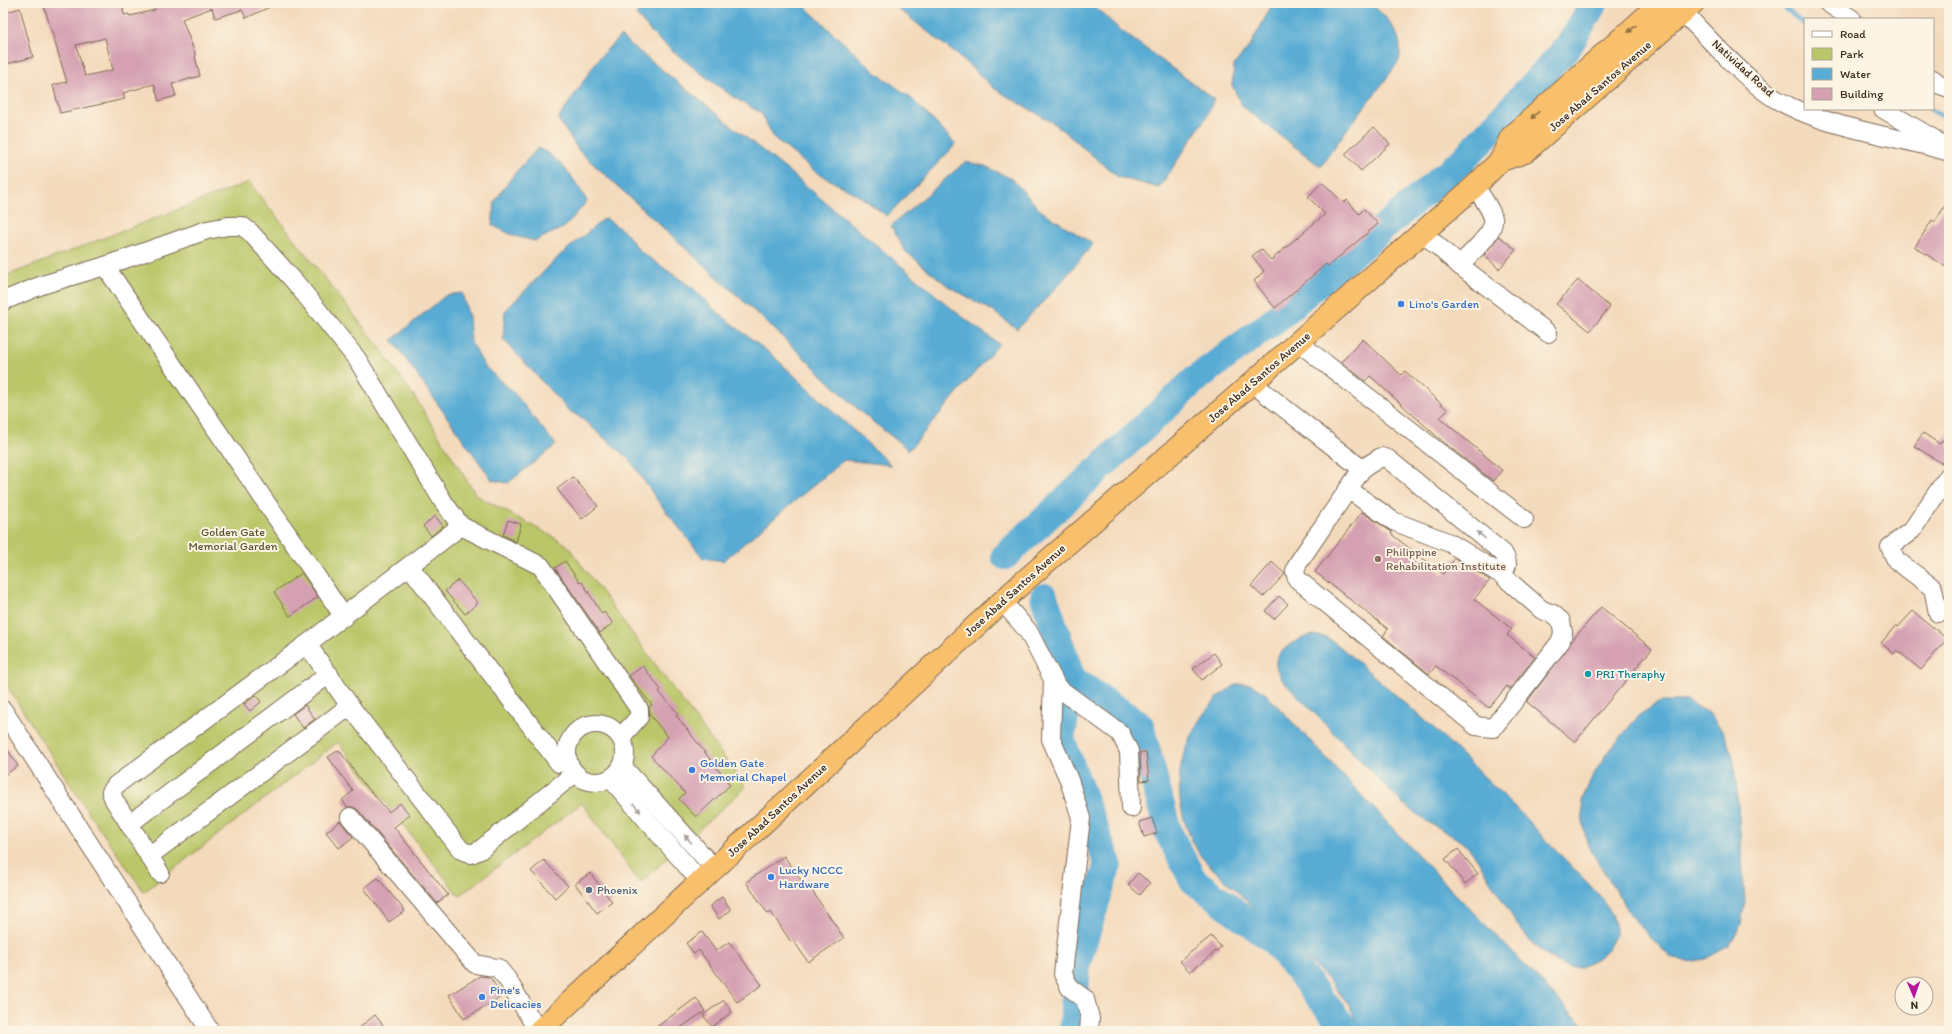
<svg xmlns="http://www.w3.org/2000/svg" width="1952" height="1034" font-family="Itim,sans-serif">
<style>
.green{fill:#bac668;stroke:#7a7843}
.water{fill:#59acd4;stroke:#4a6b79}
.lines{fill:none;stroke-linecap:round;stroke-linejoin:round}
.stream{stroke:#59acd4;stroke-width:4.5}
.river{stroke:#59acd4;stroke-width:28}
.building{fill:#d5a1b2;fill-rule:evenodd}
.minor-casing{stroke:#7c6855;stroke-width:20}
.highway-casing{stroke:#7c6855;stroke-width:24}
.minor{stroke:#fff;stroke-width:18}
.highway{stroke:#f8bf6c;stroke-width:22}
.oneway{fill:#906d41}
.oneway2{fill:#a79f9a}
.shop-dot{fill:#3f7fe0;stroke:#fcf5e5;stroke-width:1.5}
.education-dot{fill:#8d6e63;stroke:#fcf5e5;stroke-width:1.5}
.culture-dot{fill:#0f9aa8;stroke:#fcf5e5;stroke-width:1.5}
.service-dot{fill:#5c6f8a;stroke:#fcf5e5;stroke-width:1.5}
.labels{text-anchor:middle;stroke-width:4;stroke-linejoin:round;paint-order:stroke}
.street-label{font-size:12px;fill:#3b2a1e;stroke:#fcf5e5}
.shop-label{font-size:12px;fill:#366cbe;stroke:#fcf5e5;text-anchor:start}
.park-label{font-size:12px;fill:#5b5130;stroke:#fcf5e5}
.education-label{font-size:12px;fill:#785e54;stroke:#fcf5e5;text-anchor:start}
.culture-label{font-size:12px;fill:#0d838f;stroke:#fcf5e5;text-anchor:start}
.service-label{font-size:12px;fill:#4e5e75;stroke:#fcf5e5;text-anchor:start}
</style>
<rect width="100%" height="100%" fill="#fcf5e5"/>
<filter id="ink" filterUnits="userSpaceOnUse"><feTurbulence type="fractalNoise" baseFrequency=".025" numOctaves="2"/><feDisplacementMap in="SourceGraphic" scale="8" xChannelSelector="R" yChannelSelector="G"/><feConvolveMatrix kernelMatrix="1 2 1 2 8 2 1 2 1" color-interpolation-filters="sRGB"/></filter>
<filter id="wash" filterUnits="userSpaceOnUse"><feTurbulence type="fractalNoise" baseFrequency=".012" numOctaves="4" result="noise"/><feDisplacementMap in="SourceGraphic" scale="16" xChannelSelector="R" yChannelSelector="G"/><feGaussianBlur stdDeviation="0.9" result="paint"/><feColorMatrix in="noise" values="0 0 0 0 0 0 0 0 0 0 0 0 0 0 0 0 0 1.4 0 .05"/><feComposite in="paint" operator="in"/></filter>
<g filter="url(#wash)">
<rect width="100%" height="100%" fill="#f4dabc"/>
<!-- green -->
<polygon class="green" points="249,182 380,348 414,396 476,495 566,544 746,787 640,883 582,803 459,896 338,742 144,892 88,812 3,680 3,277"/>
<!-- water -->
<g class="water">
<polygon points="642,3 801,3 875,72 910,97 956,144 887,216 861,197 817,173 774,138 761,113 733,97 699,72 656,37 636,15"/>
<polygon points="891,3 1091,3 1119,29 1214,99 1207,116 1159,188 1118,177 1055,124 995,89 956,54"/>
<path d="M1273,3H1369C1388,17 1405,35 1399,61C1374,97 1344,130 1321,167L1243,107L1232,85L1234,65L1251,44Z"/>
<polygon points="620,36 793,175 956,312 999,344 909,450 863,414 774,329 579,151 558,119 599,58"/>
<path d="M538,148C561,158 575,180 587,201L565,227L535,241L514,236L492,225L495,201L514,174Z"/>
<polygon points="965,162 985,166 1012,179 1040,210 1093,244 1058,286 1017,329 991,310 948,286 905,251 891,226"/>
<polygon points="605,218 625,232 641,252 694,289 717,312 772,355 891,465 844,460 723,561 703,558 657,500 630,460 581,418 568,410 503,339 505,311 558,257"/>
<polygon points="462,293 469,317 471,342 485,367 514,393 556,445 508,483 492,480 392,340 446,295"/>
<path d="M1311,635L1326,637L1338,645L1435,729L1503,795L1601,897L1612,914L1615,924V936L1608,949L1597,959L1581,967H1568L1555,961L1533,944L1518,926L1474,854L1463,842L1426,821L1401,802L1282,680C1279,674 1275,668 1276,661C1280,647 1299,639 1311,635Z"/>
<path d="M1239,684H1250L1263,691L1436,874L1589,1031H1361L1350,1007L1331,982L1202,858C1171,811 1171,756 1206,711C1216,699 1224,690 1239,684Z"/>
<polygon points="1662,701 1687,701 1709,713 1723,732 1733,756 1737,791 1745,901 1741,924 1729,946 1705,959 1687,962 1668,955 1634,920 1588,846 1583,826 1582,800 1592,777 1606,755 1639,715"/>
</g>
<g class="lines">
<!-- stream -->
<g class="stream">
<polyline points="1779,3 1805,25"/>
<polyline points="1930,109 1949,120"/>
</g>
<!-- river -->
<g class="river">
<polyline points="1005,556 1197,378 1270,324 1463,160 1568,47 1594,3"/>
<polyline points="1044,597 1072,679 1061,739 1108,864 1077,962 1073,1031"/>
<polyline points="1072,679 1140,725 1168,832 1193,880 1273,940 1347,1031"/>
</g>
</g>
<g id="blocks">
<!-- building -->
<g class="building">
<path d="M43,3H122L124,15L129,14L130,16L155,10L153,3H278L246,18L242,10L215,18L212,8L182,19L196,56L195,57L200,76L172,84L176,96L159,101L154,84L123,93L125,99L60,113L53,85L67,82ZM105,38L113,70L85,76L76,45Z"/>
<polygon points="20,8 33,57 3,65 3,13"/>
<polygon points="1374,127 1390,144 1361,171 1345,154"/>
<polygon points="1322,182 1344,203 1347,200 1359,214 1364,209 1378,224 1328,266 1326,264 1275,308 1254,281 1264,271 1252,256 1261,249 1271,260 1325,214 1308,197"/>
<polygon points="1949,199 1949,269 1915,247 1932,220 1935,222"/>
<polygon points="1499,236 1516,250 1499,269 1484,255"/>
<polygon points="1578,280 1610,307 1590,331 1556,304"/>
<polygon points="1363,339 1401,375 1405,371 1448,410 1440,418 1502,470 1493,481 1442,441 1370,376 1365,381 1341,362"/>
<polygon points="1949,432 1949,465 1945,465 1914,446 1923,433 1940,444"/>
<polygon points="573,477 598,506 582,519 557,489"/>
<polygon points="1362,512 1392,532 1391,534 1443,574 1455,558 1490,580 1474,599 1512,629 1507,635 1535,657 1510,689 1507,686 1489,708 1436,666 1429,674 1383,636 1388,629 1315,572"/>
<polygon points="435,516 443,526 431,536 423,526"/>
<polygon points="508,520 521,524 516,542 503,535"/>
<polygon points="565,561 580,583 582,582 602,614 604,612 613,623 600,633 555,568"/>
<polygon points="1272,562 1285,574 1263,597 1251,586"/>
<polygon points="302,573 318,597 290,616 274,592"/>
<polygon points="458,580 478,603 465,614 445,591"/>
<polygon points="1279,596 1288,604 1274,619 1265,611"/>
<polygon points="1601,607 1652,649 1575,742 1527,702 1571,642"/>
<polygon points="1913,611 1947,639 1921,670 1897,650 1894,654 1881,643 1896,625 1898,627"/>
<polygon points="1214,653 1222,664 1202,680 1193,669"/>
<polygon points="643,666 661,690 659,692 678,713 676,715 730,785 696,817 679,799 685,793 651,756 668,737 650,715 649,707 652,705 629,676"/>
<polygon points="256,695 261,702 250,711 244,704"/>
<polygon points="305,705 315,719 303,728 293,714"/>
<polygon points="3,742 18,766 3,776"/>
<polygon points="339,750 363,783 389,812 400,803 410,815 394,827 448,895 437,903 358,810 353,807 347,807 342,800 353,791 328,757"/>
<polygon points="1140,752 1146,752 1149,780 1141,781"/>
<polygon points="1152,818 1157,833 1144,837 1139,822"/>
<polygon points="340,821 353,837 339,848 326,832"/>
<polygon points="1458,849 1478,874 1465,884 1445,859"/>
<polygon points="784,856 808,890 810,888 844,938 808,962 793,940 791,942 771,912 768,914 746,882"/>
<polygon points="544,860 568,886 555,898 531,871"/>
<polygon points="590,873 612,902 597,913 575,884"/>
<polygon points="1138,873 1150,883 1140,895 1128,885"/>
<polygon points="378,878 405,911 389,922 364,888"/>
<polygon points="722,897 731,910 719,919 710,906"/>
<polygon points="702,932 716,951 729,942 762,985 737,1002 699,950 694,954 686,943"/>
<polygon points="1211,936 1221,947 1190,972 1180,961"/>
<polygon points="480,976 490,977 502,996 464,1019 449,995"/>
<polygon points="696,998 705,1011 676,1031 651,1031"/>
<polygon points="724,1000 732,1012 712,1027 703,1015"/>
<polygon points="375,1015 388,1031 355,1031"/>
</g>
</g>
</g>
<g filter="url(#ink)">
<use href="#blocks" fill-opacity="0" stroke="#7c6855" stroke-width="1"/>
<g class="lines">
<!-- minor casing -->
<g class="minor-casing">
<g id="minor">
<polyline points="1828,3 1852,19"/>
<path d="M1683,12C1709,39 1735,68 1764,91C1809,126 1894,135 1949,152"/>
<polyline points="1933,79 1940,85 1949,88"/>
<polyline points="1883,109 1934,139 1942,146"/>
<path d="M1422,232L1459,265C1469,255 1496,232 1493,218C1490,207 1481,196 1475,186"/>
<polyline points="1459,265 1548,333"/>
<polyline points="105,266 344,617"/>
<polyline points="3,301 42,285 105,266 207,230 228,226 242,226 250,232 295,282 357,359 444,503 461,526 541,566 639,709 639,717 621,737"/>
<polyline points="1298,342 1524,519"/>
<polyline points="1252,383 1362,469"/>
<path d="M1348,489L1393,521L1450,543L1502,575L1542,610L1553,614L1561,621L1563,632L1561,641L1493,728L1476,726L1297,579L1295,571L1298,563L1362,469L1381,457L1388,459L1503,553C1509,563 1508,566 1502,575"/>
<polyline points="410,567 559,763 567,755"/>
<polyline points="1002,601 1028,631 1057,687 1120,733 1129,751 1131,808"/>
<polyline points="1938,613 1933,588 1896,560 1890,547 1912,530 1949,475"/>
<polyline points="307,644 350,706 461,850 471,854 480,850 575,773"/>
<polyline points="1053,679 1051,739 1069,780 1081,818 1063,974 1070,988 1085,999 1090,1018 1089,1031"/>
<polyline points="3,710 210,1031"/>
<circle cx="596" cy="753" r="29"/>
<polyline points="623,767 714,868"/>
<polyline points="611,779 700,881"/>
<polyline points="350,817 475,964 498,968 507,979 538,1031"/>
<polyline points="129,824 329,674"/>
<polyline points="149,856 350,706"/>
<polyline points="160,873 114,800 111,792 116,785 307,644 461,526"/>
</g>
</g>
<!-- highway casing -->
<g class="highway-casing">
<g id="highway">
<polyline points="1501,160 1525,152 1693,3"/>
<polyline points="539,1031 1021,584 1252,383 1475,186 1501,160 1511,137 1518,131 1661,3"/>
</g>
</g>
<!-- minor -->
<use href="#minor" class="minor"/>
<!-- highway -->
<use href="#highway" class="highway"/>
</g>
<!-- one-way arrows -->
<defs><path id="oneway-solid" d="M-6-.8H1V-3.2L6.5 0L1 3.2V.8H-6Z"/></defs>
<g class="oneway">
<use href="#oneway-solid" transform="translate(1632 29) rotate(138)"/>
<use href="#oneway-solid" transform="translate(1535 115) rotate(138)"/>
</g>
<g class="oneway2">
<use href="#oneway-solid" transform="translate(1481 535) rotate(-141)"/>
<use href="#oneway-solid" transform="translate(637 808) rotate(49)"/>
<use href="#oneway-solid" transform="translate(688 839) rotate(-132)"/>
</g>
</g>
<!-- markers -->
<g class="shop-dot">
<circle cx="1401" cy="304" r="4"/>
<circle cx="692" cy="770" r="4"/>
<circle cx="771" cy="877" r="4"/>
<circle cx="482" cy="997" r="4"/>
</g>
<circle class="education-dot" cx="1378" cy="559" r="4"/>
<circle class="culture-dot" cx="1588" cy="674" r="4"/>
<circle class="service-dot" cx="589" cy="890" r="4"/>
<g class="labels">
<!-- street labels -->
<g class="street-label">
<text transform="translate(1743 68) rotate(42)" y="4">Natividad Road</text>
<text transform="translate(1600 86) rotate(-41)" y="4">Jose Abad Santos Avenue</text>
<text transform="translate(1259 377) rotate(-41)" y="4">Jose Abad Santos Avenue</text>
<text transform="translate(1015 590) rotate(-42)" y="4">Jose Abad Santos Avenue</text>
<text transform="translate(777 810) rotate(-43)" y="4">Jose Abad Santos Avenue</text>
</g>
<!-- shop labels -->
<g class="shop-label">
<text x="1409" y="308">Lino's Garden</text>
<text x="700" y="767">Golden Gate<tspan x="700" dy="14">Memorial Chapel</tspan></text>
<text x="779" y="874">Lucky NCCC<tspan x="779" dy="14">Hardware</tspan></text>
<text x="490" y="994">Pine's<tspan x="490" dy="14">Delicacies</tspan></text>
</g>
<!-- park labels -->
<g class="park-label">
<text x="233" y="536">Golden Gate<tspan x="233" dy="14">Memorial Garden</tspan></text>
</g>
<!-- education labels -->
<g class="education-label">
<text x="1386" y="556">Philippine<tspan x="1386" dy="14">Rehabilitation Institute</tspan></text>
</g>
<!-- culture labels -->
<g class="culture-label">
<text x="1596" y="678">PRI Theraphy</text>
</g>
<!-- service labels -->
<g class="service-label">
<text x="597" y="894">Phoenix</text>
</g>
</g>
<!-- margin -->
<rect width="1952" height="1034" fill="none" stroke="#fcf5e5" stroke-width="16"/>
<!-- legend -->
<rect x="1804" y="18" width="130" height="92" fill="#fcf5e5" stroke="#afa495"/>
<rect x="1812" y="31" width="20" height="6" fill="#ffffff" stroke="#afa495"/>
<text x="1840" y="38" font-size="12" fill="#3b2a1e">Road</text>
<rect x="1812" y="48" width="20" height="12" fill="#bac668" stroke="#afa495"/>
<text x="1840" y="58" font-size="12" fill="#3b2a1e">Park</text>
<rect x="1812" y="68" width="20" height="12" fill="#59acd4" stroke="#afa495"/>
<text x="1840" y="78" font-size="12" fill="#3b2a1e">Water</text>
<rect x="1812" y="88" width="20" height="12" fill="#d5a1b2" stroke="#afa495"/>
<text x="1840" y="98" font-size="12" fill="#3b2a1e">Building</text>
<!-- north arrow -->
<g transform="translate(1914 996) rotate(178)"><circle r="19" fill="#fcf5e5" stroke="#afa495"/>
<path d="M0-3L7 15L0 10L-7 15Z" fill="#b5179e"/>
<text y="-6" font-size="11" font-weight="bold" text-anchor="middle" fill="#3b2a1e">N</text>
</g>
</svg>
